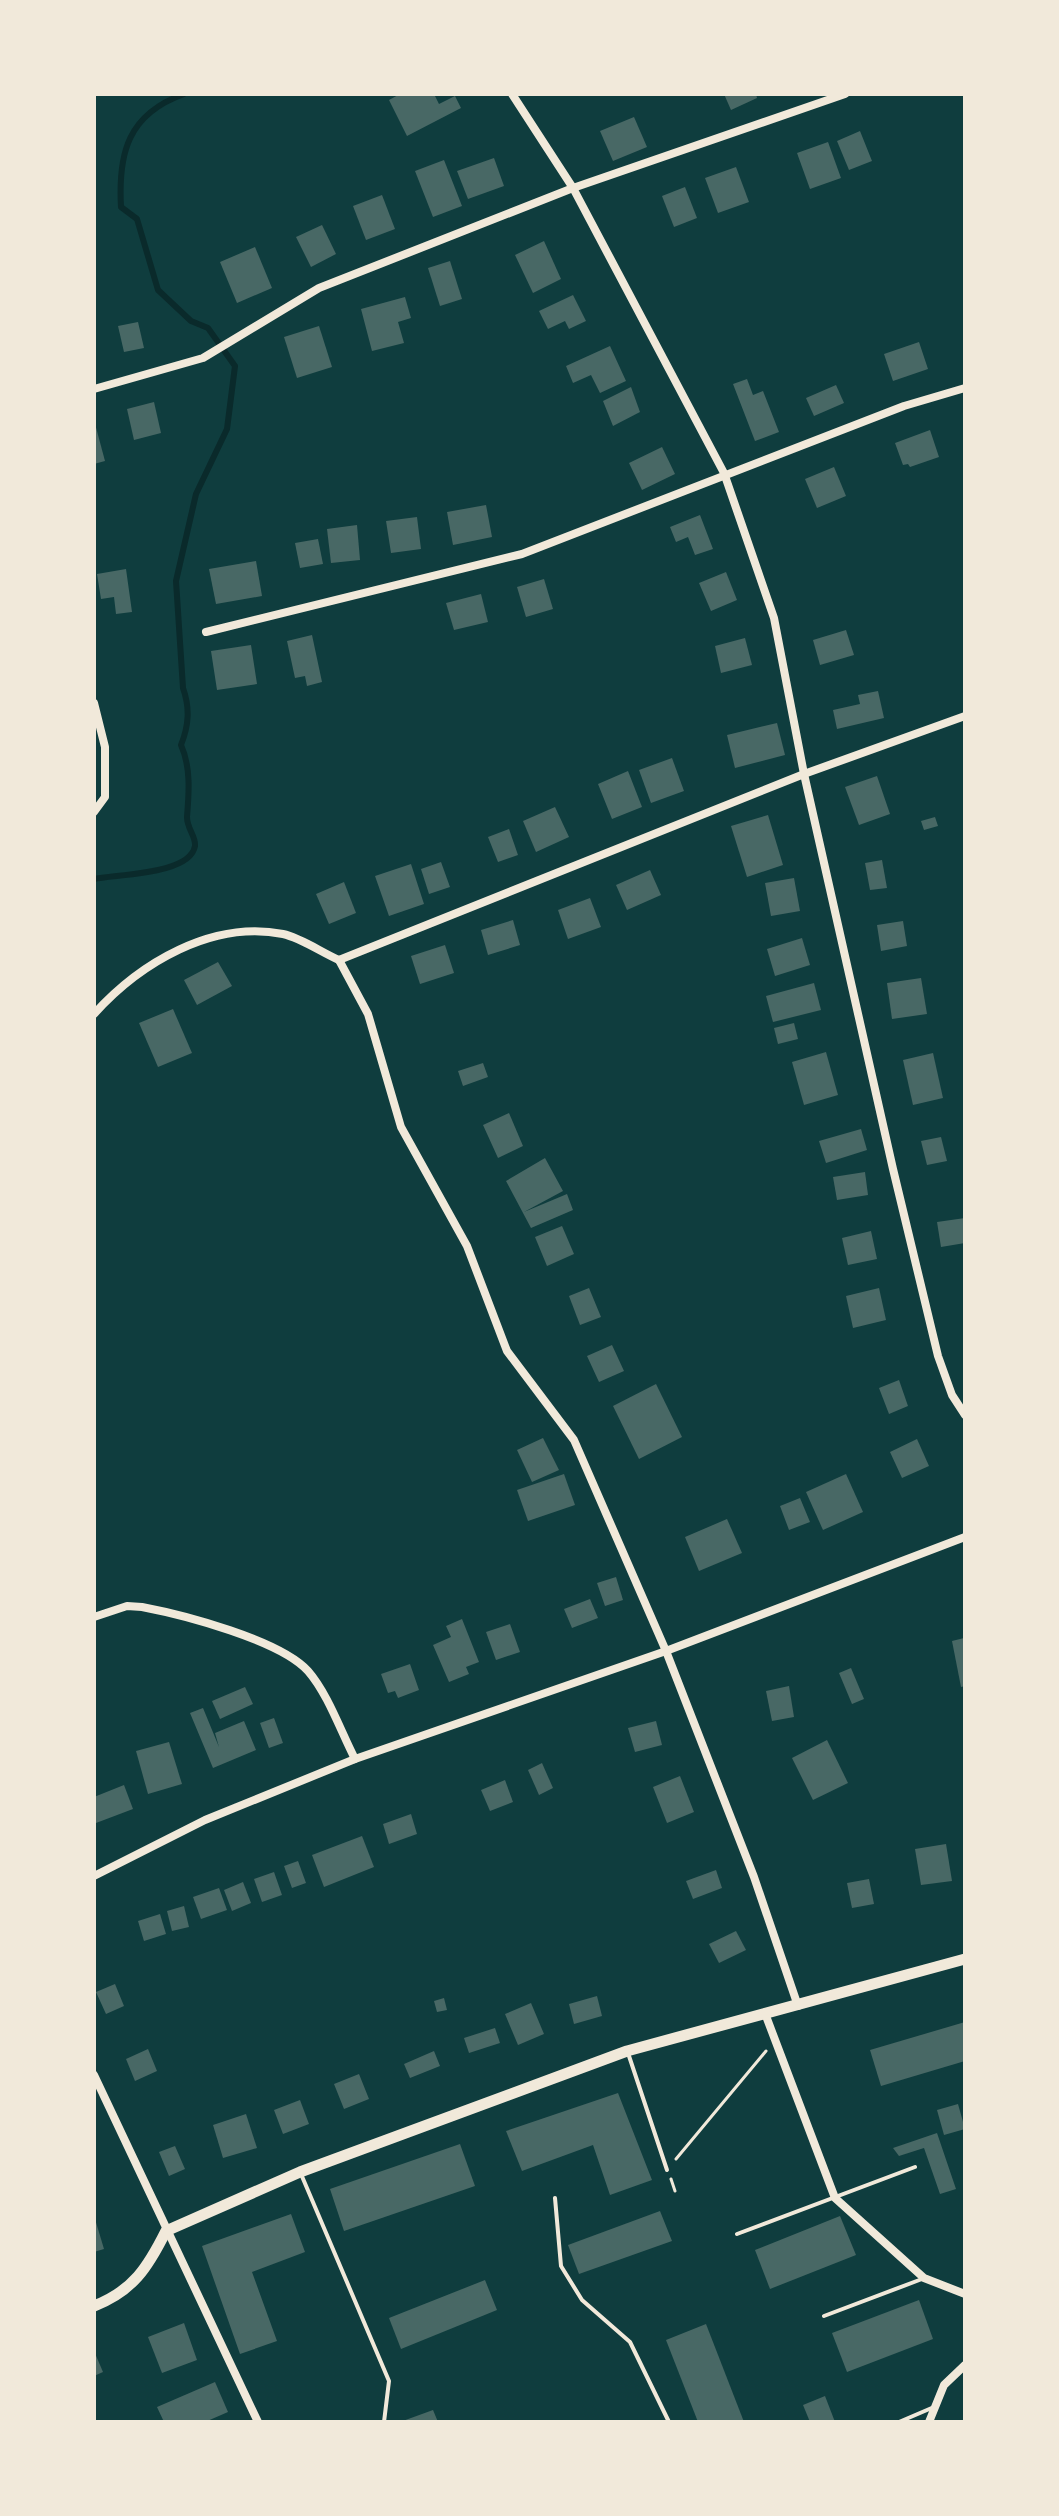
<svg xmlns="http://www.w3.org/2000/svg" width="1059" height="2516" font-family="'Exo 2',sans-serif">
<style>
.lines{fill:none;stroke-linecap:round;stroke-linejoin:round}
.stream{stroke:#0a2a2b;stroke-width:6}
.building{fill:#486865}
.path{stroke:#f1e9da;stroke-width:3}
.service{stroke:#f1e9da;stroke-width:4}
.minor{stroke:#f1e9da;stroke-width:8}
.tertiary{stroke:#f1e9da;stroke-width:11}
</style>
<rect width="100%" height="100%" fill="#0f3d3e"/>
<g class="lines">
<!-- stream -->
<path class="stream" d="M94,879C116,874 190,875 195,846C196,836 187,829 187,817C189,793 191,767 181,745C189,725 190,708 183,688L176,581L196,494L227,429L235,366L208,328L191,321L158,290L137,219L121,207C118,153 128,114 184,94"/>
</g>
<!-- building -->
<g class="building">
<polygon points="400,94 434,94 439,104 455,96 461,108 407,136 389,100"/>
<polygon points="724,94 756,94 757,98 731,110"/>
<polygon points="634,117 647,147 613,161 600,131"/>
<polygon points="860,131 872,161 849,170 837,141"/>
<polygon points="828,142 841,178 810,189 797,153"/>
<polygon points="494,158 504,186 468,199 457,171"/>
<polygon points="444,160 462,206 433,217 415,171"/>
<polygon points="736,167 749,202 718,213 705,178"/>
<polygon points="685,187 697,218 674,227 662,196"/>
<polygon points="382,195 395,229 366,240 353,206"/>
<polygon points="322,225 336,254 311,267 296,237"/>
<polygon points="544,241 561,279 533,293 515,255"/>
<polygon points="255,247 272,288 237,303 220,262"/>
<polygon points="450,261 462,299 440,306 428,268"/>
<polygon points="573,295 586,321 569,329 565,321 548,329 539,311"/>
<polygon points="405,297 411,318 398,322 404,343 372,351 361,309"/>
<polygon points="138,322 144,348 124,352 118,326"/>
<polygon points="319,326 332,367 297,378 284,337"/>
<polygon points="919,342 928,369 893,381 884,354"/>
<polygon points="610,346 626,381 600,393 591,375 573,383 566,366"/>
<polygon points="747,379 753,395 763,391 779,432 755,441 733,384"/>
<polygon points="836,385 844,403 814,416 806,398"/>
<polygon points="631,387 640,412 613,426 603,401"/>
<polygon points="154,402 161,433 134,440 127,409"/>
<polygon points="94,420 105,461 94,464"/>
<polygon points="930,430 939,457 910,467 908,464 903,465 895,443"/>
<polygon points="662,447 675,474 642,490 629,463"/>
<polygon points="834,467 846,496 817,508 805,479"/>
<polygon points="486,505 492,537 453,545 447,512"/>
<polygon points="700,515 713,549 695,555 688,537 676,542 670,527"/>
<polygon points="417,517 421,549 391,553 386,521"/>
<polygon points="357,525 360,560 331,563 327,529"/>
<polygon points="318,539 323,564 300,568 295,543"/>
<polygon points="256,561 262,596 216,604 209,569"/>
<polygon points="126,569 132,612 116,614 114,597 101,599 97,574"/>
<polygon points="726,572 737,600 711,611 699,583"/>
<polygon points="544,579 553,609 526,617 517,587"/>
<polygon points="481,594 488,622 454,630 446,603"/>
<polygon points="846,630 854,655 820,665 813,640"/>
<polygon points="312,635 322,682 307,686 305,676 295,678 287,641"/>
<polygon points="745,638 752,665 721,673 715,646"/>
<polygon points="251,645 257,684 217,690 211,651"/>
<polygon points="878,691 884,718 837,729 833,710 860,704 858,695"/>
<polygon points="777,723 785,755 735,768 727,735"/>
<polygon points="672,758 684,791 651,803 639,770"/>
<polygon points="628,771 642,807 612,819 598,784"/>
<polygon points="877,776 890,814 859,825 845,787"/>
<polygon points="555,807 569,837 536,852 523,821"/>
<polygon points="768,815 783,865 747,877 731,826"/>
<polygon points="935,817 938,826 924,830 921,821"/>
<polygon points="509,829 518,855 498,862 488,837"/>
<polygon points="882,860 887,888 870,890 865,863"/>
<polygon points="441,862 450,887 429,894 421,869"/>
<polygon points="411,864 424,904 389,916 375,876"/>
<polygon points="650,870 661,895 627,910 616,885"/>
<polygon points="794,878 800,911 771,916 765,883"/>
<polygon points="344,882 356,913 329,924 316,894"/>
<polygon points="590,898 601,927 568,939 558,910"/>
<polygon points="513,920 520,945 488,955 481,930"/>
<polygon points="903,921 907,946 881,951 877,925"/>
<polygon points="802,938 810,965 775,976 767,949"/>
<polygon points="445,945 454,973 420,984 411,956"/>
<polygon points="218,962 232,986 197,1005 184,980"/>
<polygon points="921,978 927,1014 892,1019 887,983"/>
<polygon points="814,983 821,1010 773,1022 766,996"/>
<polygon points="173,1009 192,1053 158,1067 139,1023"/>
<polygon points="794,1023 798,1039 778,1044 774,1028"/>
<polygon points="826,1052 838,1095 804,1105 792,1062"/>
<polygon points="933,1053 943,1098 913,1105 903,1060"/>
<polygon points="483,1063 488,1077 463,1086 458,1071"/>
<polygon points="509,1113 523,1146 498,1158 483,1125"/>
<polygon points="861,1129 867,1150 826,1163 819,1141"/>
<polygon points="941,1137 947,1161 927,1165 921,1141"/>
<polygon points="545,1158 563,1191 524,1212 567,1194 573,1210 531,1228 506,1181"/>
<polygon points="865,1172 868,1195 837,1200 833,1177"/>
<polygon points="965,1218 965,1243 941,1247 937,1222"/>
<polygon points="562,1226 574,1254 547,1266 535,1237"/>
<polygon points="871,1231 877,1259 848,1265 842,1238"/>
<polygon points="589,1288 601,1317 580,1325 569,1296"/>
<polygon points="879,1288 886,1320 853,1328 846,1296"/>
<polygon points="612,1345 624,1371 599,1382 587,1356"/>
<polygon points="899,1380 908,1406 889,1414 879,1388"/>
<polygon points="656,1384 682,1437 639,1459 613,1406"/>
<polygon points="543,1438 559,1470 532,1482 517,1450"/>
<polygon points="917,1439 929,1466 902,1478 890,1452"/>
<polygon points="564,1474 575,1505 528,1521 517,1490"/>
<polygon points="846,1474 863,1512 823,1530 806,1492"/>
<polygon points="800,1498 810,1522 789,1530 780,1506"/>
<polygon points="727,1519 742,1553 699,1571 685,1537"/>
<polygon points="616,1577 623,1600 605,1606 597,1583"/>
<polygon points="590,1599 598,1618 572,1628 564,1609"/>
<polygon points="462,1619 479,1662 466,1667 469,1674 449,1682 433,1645 451,1637 446,1626"/>
<polygon points="510,1624 520,1652 496,1660 486,1632"/>
<polygon points="964,1638 965,1686 961,1687 952,1641"/>
<polygon points="410,1664 419,1690 398,1698 395,1691 388,1693 381,1674"/>
<polygon points="851,1668 864,1699 852,1704 839,1673"/>
<polygon points="789,1686 794,1717 772,1721 766,1691"/>
<polygon points="245,1687 253,1704 220,1719 212,1701"/>
<polygon points="203,1708 219,1747 215,1733 244,1721 256,1750 213,1768 190,1713"/>
<polygon points="274,1718 283,1743 269,1748 260,1723"/>
<polygon points="656,1721 662,1745 635,1752 628,1728"/>
<polygon points="827,1740 848,1783 813,1800 792,1758"/>
<polygon points="169,1742 182,1784 148,1794 136,1751"/>
<polygon points="542,1763 553,1788 539,1795 528,1770"/>
<polygon points="680,1776 694,1812 667,1823 653,1787"/>
<polygon points="505,1780 513,1802 490,1811 481,1790"/>
<polygon points="124,1785 133,1809 96,1823 94,1797"/>
<polygon points="411,1814 417,1834 389,1844 383,1824"/>
<polygon points="362,1836 374,1867 324,1887 312,1855"/>
<polygon points="946,1844 952,1881 921,1885 915,1849"/>
<polygon points="298,1861 306,1883 292,1888 284,1866"/>
<polygon points="716,1870 722,1888 693,1899 686,1881"/>
<polygon points="274,1872 282,1895 262,1902 254,1879"/>
<polygon points="869,1879 874,1904 852,1908 847,1883"/>
<polygon points="243,1882 251,1903 232,1911 224,1890"/>
<polygon points="219,1888 227,1910 201,1919 193,1897"/>
<polygon points="184,1906 189,1927 172,1931 167,1911"/>
<polygon points="160,1914 166,1934 144,1941 138,1921"/>
<polygon points="736,1931 746,1950 719,1963 709,1944"/>
<polygon points="115,1984 124,2006 106,2014 96,1992"/>
<polygon points="597,1996 602,2016 574,2024 569,2004"/>
<polygon points="444,1998 447,2010 437,2012 434,2001"/>
<polygon points="531,2003 544,2034 518,2045 505,2014"/>
<polygon points="965,2022 965,2061 881,2086 870,2050"/>
<polygon points="495,2028 500,2043 469,2053 464,2038"/>
<polygon points="148,2049 157,2071 135,2081 126,2059"/>
<polygon points="434,2051 440,2066 410,2078 404,2064"/>
<polygon points="359,2074 369,2099 344,2109 334,2084"/>
<polygon points="618,2093 652,2180 610,2195 593,2145 522,2171 506,2131"/>
<polygon points="300,2100 309,2124 283,2134 274,2110"/>
<polygon points="958,2104 965,2129 944,2135 937,2110"/>
<polygon points="246,2114 257,2148 223,2158 213,2125"/>
<polygon points="937,2133 956,2189 940,2194 924,2148 899,2156 893,2148"/>
<polygon points="460,2144 475,2186 344,2231 330,2189"/>
<polygon points="175,2146 185,2169 169,2176 159,2152"/>
<polygon points="660,2211 672,2241 579,2274 568,2245"/>
<polygon points="291,2214 305,2252 252,2272 277,2341 240,2354 202,2246"/>
<polygon points="840,2216 856,2255 770,2289 755,2250"/>
<polygon points="95,2219 104,2249 94,2252 94,2220"/>
<polygon points="485,2280 497,2310 401,2349 389,2318"/>
<polygon points="919,2300 933,2339 847,2372 832,2333"/>
<polygon points="184,2323 197,2360 162,2373 148,2337"/>
<polygon points="706,2324 744,2422 698,2422 666,2340"/>
<polygon points="94,2351 103,2372 94,2376"/>
<polygon points="215,2382 228,2412 205,2422 164,2422 157,2407"/>
<polygon points="825,2396 835,2422 810,2422 803,2405"/>
<polygon points="433,2410 438,2422 400,2422"/>
</g>
<g class="lines">
<!-- path -->
<g class="path">
<polyline points="676,2159 766,2051"/>
<polyline points="671,2179 675,2191"/>
</g>
<!-- service -->
<g class="service">
<polyline points="628,2053 667,2170"/>
<polyline points="301,2174 389,2381 384,2422"/>
<polyline points="555,2198 561,2266 582,2300 630,2342 669,2422"/>
<polyline points="737,2234 915,2167"/>
<polyline points="824,2316 922,2279"/>
<polyline points="899,2422 934,2407"/>
</g>
<!-- minor -->
<g class="minor">
<polyline points="512,94 573,188 724,473 774,618 804,774 893,1169 938,1356 952,1395 965,1415"/>
<polyline points="94,389 203,358 319,288 573,188 845,94"/>
<polyline points="206,632 522,554 904,406 965,388"/>
<polyline points="94,703 105,747 105,797 94,812"/>
<polyline points="339,960 368,1014 401,1127 467,1246 507,1351 574,1440 666,1651 754,1877 798,2006"/>
<path d="M94,1014C140,963 212,920 283,934C301,938 321,952 339,960L804,774L965,716"/>
<path d="M94,1617L127,1606L142,1607C184,1615 280,1640 308,1671C328,1694 341,1732 355,1759"/>
<polyline points="94,1876 205,1820 355,1759 666,1651 965,1537"/>
<polyline points="766,2016 835,2198 924,2278 965,2294"/>
<polyline points="94,2075 258,2422"/>
<polyline points="929,2422 944,2385 965,2365"/>
</g>
<!-- tertiary -->
<path class="tertiary" d="M94,2306C133,2291 148,2267 166,2231L300,2172L627,2051L965,1959"/>
</g>
<!-- border -->
<rect width="1059" height="2516" fill="none" stroke="#f1e9da" stroke-width="192"/>
</svg>
